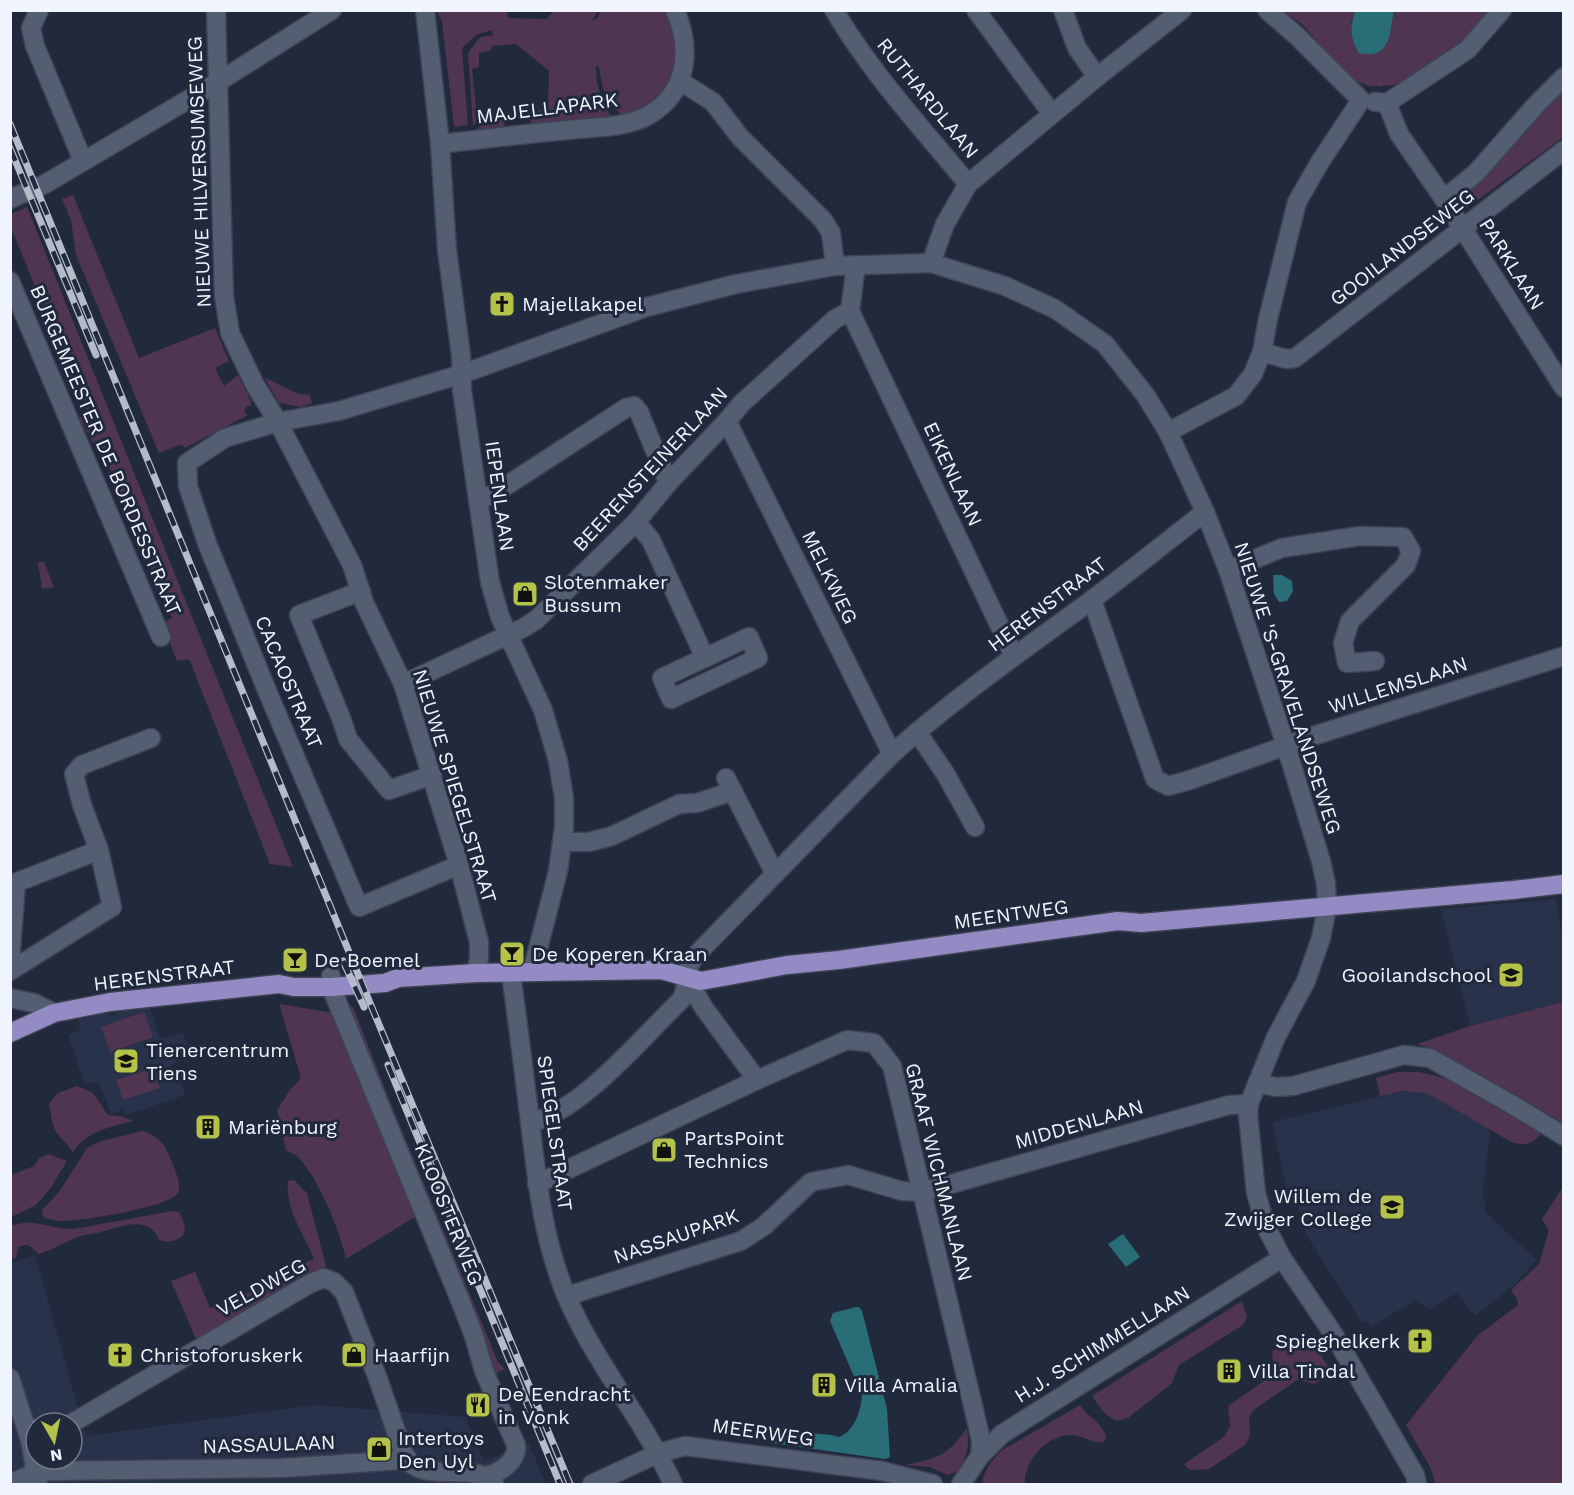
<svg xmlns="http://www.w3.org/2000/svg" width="1574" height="1495" font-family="'Work Sans',sans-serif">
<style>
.built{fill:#28324a;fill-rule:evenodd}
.green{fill:#4f3550}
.water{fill:#296e76}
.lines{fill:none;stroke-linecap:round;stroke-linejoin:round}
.minor-casing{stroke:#3d4353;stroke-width:21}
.major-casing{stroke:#3d4353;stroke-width:21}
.minor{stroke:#545e73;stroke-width:18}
.major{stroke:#948bc5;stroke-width:18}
.rail-casing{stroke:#b5bbc8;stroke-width:7}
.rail{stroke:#21293c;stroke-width:4.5;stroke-dasharray:14;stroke-linecap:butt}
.labels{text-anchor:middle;stroke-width:6;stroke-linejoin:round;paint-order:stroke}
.street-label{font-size:20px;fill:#f0f5ff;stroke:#21293c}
.poi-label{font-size:20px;fill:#f0f5ff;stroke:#21293c;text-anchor:start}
</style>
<rect width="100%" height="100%" fill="#21293c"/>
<!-- built -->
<g class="built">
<polygon points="1556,899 1564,948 1563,1002 1470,1026 1441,909"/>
<polygon points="149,1006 160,1039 183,1032 190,1054 175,1060 176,1063 170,1065 173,1073 177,1071 185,1095 126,1115 123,1109 111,1114 98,1081 85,1085 68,1035 80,1030 78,1018 108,1013 112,1016 119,1012"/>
<polygon points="1404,1091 1429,1094 1488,1128 1490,1134 1483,1193 1486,1213 1537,1260 1515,1284 1475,1316 1457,1293 1429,1310 1415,1300 1372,1327 1367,1321 1362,1323 1305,1233 1297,1199 1289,1201 1272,1122"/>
<path d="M35,1255L86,1436L315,1405L466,1417L484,1461L529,1443L546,1484H11L10,1263ZM36,1423H72V1459H36Z"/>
</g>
<!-- green -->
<g class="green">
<path d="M437,11H507L508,18L547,19L553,11H598L592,21L598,18L600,11H669L679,42L673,83L652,105L624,117C604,101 603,91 599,67L596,66C595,86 603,102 612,119L533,128L528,113L548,108L549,71L516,44L492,46L491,51L479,53V67L472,69L476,107L484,114L473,126L468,53L480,37L493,35L492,30L476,35L462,48L468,125L454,127L442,21Z"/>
<path d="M1284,11H1355L1351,23L1386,46L1394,11H1489C1468,36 1426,77 1393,85C1388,86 1384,85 1379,87L1378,86H1369L1348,78L1303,25Z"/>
<polygon points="1560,89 1563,90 1563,137 1467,208 1459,208 1455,199"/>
<polygon points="488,116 492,120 504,119 505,131 474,133"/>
<polygon points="73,195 139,358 215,328 229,361 215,368 224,386 238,375 251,401 251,406 247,406 244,411 248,415 185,448 182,444 159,453 76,255 71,220 62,199"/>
<polygon points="27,207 293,867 270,864 189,659 177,661 162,623 172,618 101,447 96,448 79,418 88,414 11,228 11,214"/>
<polygon points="264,377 296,393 310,395 312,403 301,407 279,403"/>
<polygon points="38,562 44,562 54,587 42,589"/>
<polygon points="1563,1002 1563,1123 1504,1088 1428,1047 1417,1044 1470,1026"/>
<polygon points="343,1003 353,1007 391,1104 498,1362 505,1369 498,1372 495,1379"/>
<path d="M279,1004L334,1013L415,1217L346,1259C340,1231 318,1177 298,1157C295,1154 290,1152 286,1150L277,1110L290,1090L301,1078Z"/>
<polygon points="144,1012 153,1037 110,1052 101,1027"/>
<polygon points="153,1068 160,1088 123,1100 116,1080"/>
<path d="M1397,1072H1419L1448,1079L1541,1134C1531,1145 1526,1146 1511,1142L1429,1094L1404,1091L1380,1096L1376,1078Z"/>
<path d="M77,1086L93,1093L108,1115L120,1116L133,1121C111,1127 85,1131 73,1153C69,1145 62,1140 57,1133C51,1125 51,1113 49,1103L58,1093Z"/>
<path d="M142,1131C159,1136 166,1145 172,1162C175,1170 182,1185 178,1193C171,1207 81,1221 63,1221C57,1222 51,1219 45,1218L42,1214L43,1209L59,1192L87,1148L101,1141Z"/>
<polygon points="48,1154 67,1161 50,1189 36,1205 11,1217 11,1175 34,1166 39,1158"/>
<path d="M294,1180L307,1193L326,1266L254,1314L199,1346L171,1281L195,1272L210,1308L262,1288L261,1280L314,1259C304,1233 285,1210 288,1181Z"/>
<polygon points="1563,1187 1563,1484 1436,1484 1430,1467 1406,1425 1477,1336 1518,1305 1517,1299 1511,1290 1539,1264 1549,1230 1542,1219"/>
<path d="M173,1211L179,1212L185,1226L183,1236C174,1242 169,1243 159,1240C149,1214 121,1227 101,1232C93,1234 85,1234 78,1237C64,1242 53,1250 39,1254C30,1247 30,1242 18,1247L16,1258L11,1260V1226C34,1217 49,1229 73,1229Z"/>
<polygon points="1242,1301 1247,1317 1243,1325 1179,1365 1172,1383 1128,1418 1117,1421 1105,1414 1092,1396"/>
<polygon points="1294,1338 1313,1344 1332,1372 1315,1384 1297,1380 1255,1409 1249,1416 1250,1435 1245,1445 1209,1469 1190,1470 1184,1464 1224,1437 1230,1426 1228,1406 1261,1383 1274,1371 1272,1351"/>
<path d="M1080,1405C1088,1417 1103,1423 1106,1437L1104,1442C1091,1444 1085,1436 1072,1435C1048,1434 1023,1461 1025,1484H982C983,1471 992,1460 1001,1451Z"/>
<path d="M967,1428C970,1445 967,1458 957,1472L947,1475L930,1467L905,1465C939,1458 947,1456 967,1428Z"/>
</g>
<!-- water -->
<g class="water">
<path d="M1355,10L1394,11C1389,34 1391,60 1359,53C1350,39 1350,27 1355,10Z"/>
<polygon points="1273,575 1282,575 1292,581 1293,591 1287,601 1279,602 1274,594"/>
<polygon points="1123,1234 1140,1257 1126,1267 1108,1244"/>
<path d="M856,1307H859L862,1311L887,1409L890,1457L885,1459L771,1443L773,1429L831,1435L839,1437C855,1431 861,1410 862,1395L830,1321L833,1313Z"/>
</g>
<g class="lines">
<!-- minor casing -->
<g class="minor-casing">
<g id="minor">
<polyline points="39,10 31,28 35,46 83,161"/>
<polyline points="216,10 224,296 230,333 255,385 278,422 339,411 462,374 647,307 736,284 835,266 931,263 1005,286 1055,309 1105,344 1146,396 1168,432 1205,512 1228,570 1286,746 1321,861 1326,884 1327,907 1321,938 1306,981 1276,1037 1249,1104 1248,1115 1256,1193 1266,1227 1282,1258 1334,1335 1415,1475 1417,1484"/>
<polyline points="425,10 440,144 447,250 461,355 462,390 490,582 500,617 543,710 558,761 564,798 564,827 558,871 532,972"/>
<path d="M834,10C871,73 922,128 968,184"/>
<polyline points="976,10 1052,114"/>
<polyline points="1063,10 1077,48 1097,77"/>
<polyline points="1267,10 1298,37 1361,100"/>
<polyline points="680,81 713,102 740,137 823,220 831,233 835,266"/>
<polyline points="1375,102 1387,103 1467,50 1502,10"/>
<polyline points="1387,103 1399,134 1444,199 1564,388"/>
<path d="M440,144C482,139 525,134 568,130C594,127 626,128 649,115C688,92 692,49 675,10"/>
<polyline points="10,199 45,184 218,82 332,10"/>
<polyline points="1444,199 1476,173 1535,106 1564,77"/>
<polyline points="931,263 945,224 968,184 1097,77 1182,10"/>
<polyline points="10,281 161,637"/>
<polyline points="850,311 1014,656"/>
<polyline points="850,311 856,265"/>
<polyline points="1262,352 1286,359 1295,358 1564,150"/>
<polyline points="727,421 892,754"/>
<polyline points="1168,432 1236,396 1253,374 1262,352 1268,319 1297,202 1320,162 1361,100"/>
<polyline points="478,499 492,495 626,408 634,406 639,412 665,475 670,481"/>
<polyline points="636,522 651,540 705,658"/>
<polyline points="1228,570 1282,548 1360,536 1403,537 1411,551 1406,565 1350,621 1343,643 1347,663 1375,661"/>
<polyline points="361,591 299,615 341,718 348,739 389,790 432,775"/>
<polyline points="1092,600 1155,779 1168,786 1190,780 1313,736 1564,656"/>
<polygon points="749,637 758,658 671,699 662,678"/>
<polyline points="403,684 523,628 536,620 636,522 670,481 727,421 742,403 835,319 850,311"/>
<polyline points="917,732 945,773 975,827"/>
<polyline points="726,778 775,874"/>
<polyline points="562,842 589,842 612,836 679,804 697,803 733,791"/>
<polyline points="459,865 359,907 268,693 207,543 188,486 187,463 225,438 278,422 352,565 364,602 403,684 459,865 479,942 479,958 476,973"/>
<polyline points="10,885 99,850"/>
<polyline points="10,962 16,883"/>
<polyline points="10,971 112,907 99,850 82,805 74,774 82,765 151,738"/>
<path d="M511,974C518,1023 524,1073 530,1122C537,1181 543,1239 566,1295C594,1362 643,1418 673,1484"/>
<path d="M331,976V987L460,1300L474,1336L484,1371L516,1445C518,1461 499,1474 485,1476"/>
<polyline points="686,977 704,1008 757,1080 847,1040 874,1043 892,1066 978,1427 981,1441 980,1456"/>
<polyline points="10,998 34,1003 54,1013"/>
<polyline points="1257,1083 1276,1087 1293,1086 1404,1055 1430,1058 1511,1104 1564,1136"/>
<path d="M530,1123C583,1110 642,1037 682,999C689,982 683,971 696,955L892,754C954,698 1022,651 1089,602C1128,573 1166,542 1205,512"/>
<polyline points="537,1184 757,1080"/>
<polyline points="567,1296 741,1241 764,1226 811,1182 848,1175 902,1191 923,1192 1229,1105 1249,1104"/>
<polyline points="10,1378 30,1440 38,1484"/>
<polyline points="72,1423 311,1283 324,1278 334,1282 344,1292 377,1376 404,1454 410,1462"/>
<path d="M10,1484L36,1472L51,1471L282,1468L403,1460C410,1462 414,1467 420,1469C443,1477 474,1464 494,1483"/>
<polyline points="592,1484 659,1453 685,1446 882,1471 933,1484"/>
<polyline points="961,1484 980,1456 1002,1434 1282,1258"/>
</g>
</g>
<!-- major casing -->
<g class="major-casing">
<polyline id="major" points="10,1033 54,1013 110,1002 279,984 294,987 331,987 385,983 398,978 476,973 661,970 701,981 787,965 839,960 1118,921 1141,923 1513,890 1564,884"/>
</g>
<!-- minor -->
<use href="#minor" class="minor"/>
<!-- major -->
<use href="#major" class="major"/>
<!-- rail casing -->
<g class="rail-casing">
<g id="rail">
<polyline points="10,124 358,974 570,1484"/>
<polyline points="10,148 96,355"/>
<polyline points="343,961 364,1007"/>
<polyline points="388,1065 560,1484"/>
</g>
</g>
<!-- rail -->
<use href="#rail" class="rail"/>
</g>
<!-- icons -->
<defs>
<g id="church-square" transform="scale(1.35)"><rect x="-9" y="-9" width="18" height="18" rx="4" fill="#b4c24a" stroke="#21293c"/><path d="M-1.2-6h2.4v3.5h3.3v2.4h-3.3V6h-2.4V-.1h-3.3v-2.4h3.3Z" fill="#111"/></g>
<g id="shop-square" transform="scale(1.35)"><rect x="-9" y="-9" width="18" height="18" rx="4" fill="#b4c24a" stroke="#21293c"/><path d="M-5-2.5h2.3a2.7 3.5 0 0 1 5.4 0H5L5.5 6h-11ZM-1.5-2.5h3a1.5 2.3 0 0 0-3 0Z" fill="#111"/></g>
<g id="bar-square" transform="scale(1.35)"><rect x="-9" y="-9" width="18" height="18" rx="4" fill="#b4c24a" stroke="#21293c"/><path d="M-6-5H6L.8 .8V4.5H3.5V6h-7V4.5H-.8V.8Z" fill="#111"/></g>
<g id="school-square" transform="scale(1.35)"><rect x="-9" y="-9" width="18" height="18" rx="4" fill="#b4c24a" stroke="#21293c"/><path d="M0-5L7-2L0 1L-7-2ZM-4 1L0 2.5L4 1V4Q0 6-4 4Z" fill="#111"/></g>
<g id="building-square" transform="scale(1.35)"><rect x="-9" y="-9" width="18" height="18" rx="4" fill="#b4c24a" stroke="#21293c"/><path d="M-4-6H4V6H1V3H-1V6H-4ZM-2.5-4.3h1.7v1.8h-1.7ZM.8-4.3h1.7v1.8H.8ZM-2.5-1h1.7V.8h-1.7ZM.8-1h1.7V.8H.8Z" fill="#111"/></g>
<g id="restaurant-square" transform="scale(1.35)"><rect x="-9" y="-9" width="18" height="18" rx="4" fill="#b4c24a" stroke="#21293c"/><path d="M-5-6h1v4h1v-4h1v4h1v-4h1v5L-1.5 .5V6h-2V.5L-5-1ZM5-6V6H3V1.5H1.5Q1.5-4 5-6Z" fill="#111"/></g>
</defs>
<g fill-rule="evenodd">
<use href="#church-square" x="502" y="304"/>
<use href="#shop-square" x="525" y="594"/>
<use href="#bar-square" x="512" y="954"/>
<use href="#bar-square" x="295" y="960"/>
<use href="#school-square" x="1511" y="975"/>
<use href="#school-square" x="126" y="1061"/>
<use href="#building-square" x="208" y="1127"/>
<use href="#shop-square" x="664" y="1150"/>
<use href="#school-square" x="1392" y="1207"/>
<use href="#church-square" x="1420" y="1341"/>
<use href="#church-square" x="120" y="1355"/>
<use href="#shop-square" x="354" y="1355"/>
<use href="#building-square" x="1229" y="1371"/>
<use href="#building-square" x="824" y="1385"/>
<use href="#restaurant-square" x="478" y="1405"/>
<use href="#shop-square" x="379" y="1449"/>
</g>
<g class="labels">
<!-- street labels -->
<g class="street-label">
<text transform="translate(928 98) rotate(51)" y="7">RUTHARDLAAN</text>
<text transform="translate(547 108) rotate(-7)" y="7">MAJELLAPARK</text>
<text transform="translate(199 172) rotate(-92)" y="7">NIEUWE HILVERSUMSEWEG</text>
<text transform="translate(1402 247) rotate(-38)" y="7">GOOILANDSEWEG</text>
<text transform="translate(1512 264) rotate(58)" y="7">PARKLAAN</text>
<text transform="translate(106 450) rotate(67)" y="7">BURGEMEESTER DE BORDESSTRAAT</text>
<text transform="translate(650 469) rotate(-47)" y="7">BEERENSTEINERLAAN</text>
<text transform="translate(953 474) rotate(65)" y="7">EIKENLAAN</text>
<text transform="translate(500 496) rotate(82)" y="7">IEPENLAAN</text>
<text transform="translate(830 577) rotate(64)" y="7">MELKWEG</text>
<text transform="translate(1047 604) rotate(-37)" y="7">HERENSTRAAT</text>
<text transform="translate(289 682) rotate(67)" y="7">CACAOSTRAAT</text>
<text transform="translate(1398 685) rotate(-18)" y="7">WILLEMSLAAN</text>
<text transform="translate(1288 688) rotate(72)" y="7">NIEUWE 'S-GRAVELANDSEWEG</text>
<text transform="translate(455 786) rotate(73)" y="7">NIEUWE SPIEGELSTRAAT</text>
<text transform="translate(1011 914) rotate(-8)" y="7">MEENTWEG</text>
<text transform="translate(164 975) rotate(-7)" y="7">HERENSTRAAT</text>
<text transform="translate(1079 1124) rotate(-16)" y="7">MIDDENLAAN</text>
<text transform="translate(555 1133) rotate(82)" y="7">SPIEGELSTRAAT</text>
<text transform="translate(939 1172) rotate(76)" y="7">GRAAF WICHMANLAAN</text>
<text transform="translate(449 1214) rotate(68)" y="7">KLOOSTERWEG</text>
<text transform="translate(676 1236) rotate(-19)" y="7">NASSAUPARK</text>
<text transform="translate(261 1287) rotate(-29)" y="7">VELDWEG</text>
<text transform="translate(1102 1344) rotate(-32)" y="7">H.J. SCHIMMELLAAN</text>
<text transform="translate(763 1432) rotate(8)" y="7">MEERWEG</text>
<text transform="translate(269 1444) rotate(-2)" y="7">NASSAULAAN</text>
</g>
<!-- poi labels -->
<g class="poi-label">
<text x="522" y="311">Majellakapel</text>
<text x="544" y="589">Slotenmaker<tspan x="544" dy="23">Bussum</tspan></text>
<text x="532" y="961">De Koperen Kraan</text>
<text x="314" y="967">De Boemel</text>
<text x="1492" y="982" text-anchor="end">Gooilandschool</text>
<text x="146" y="1057">Tienercentrum<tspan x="146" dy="23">Tiens</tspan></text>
<text x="228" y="1134">Mariënburg</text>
<text x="684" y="1145">PartsPoint<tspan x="684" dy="23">Technics</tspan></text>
<text x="1372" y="1203" text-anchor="end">Willem de<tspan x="1372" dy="23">Zwijger College</tspan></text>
<text x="1400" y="1348" text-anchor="end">Spieghelkerk</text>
<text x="140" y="1362">Christoforuskerk</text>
<text x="374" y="1362">Haarfijn</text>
<text x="1248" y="1378">Villa Tindal</text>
<text x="844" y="1392">Villa Amalia</text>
<text x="498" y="1401">De Eendracht<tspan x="498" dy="23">in Vonk</tspan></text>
<text x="398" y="1445">Intertoys<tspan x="398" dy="23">Den Uyl</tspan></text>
</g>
</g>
<!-- border -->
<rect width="1574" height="1495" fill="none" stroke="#f0f5ff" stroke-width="24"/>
<!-- north arrow -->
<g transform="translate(54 1441) rotate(171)"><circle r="28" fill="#21293c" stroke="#747b8a" stroke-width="1.5"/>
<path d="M0-4.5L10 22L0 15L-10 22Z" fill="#b4c24a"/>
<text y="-9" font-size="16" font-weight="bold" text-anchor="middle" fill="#f0f5ff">N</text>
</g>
</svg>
